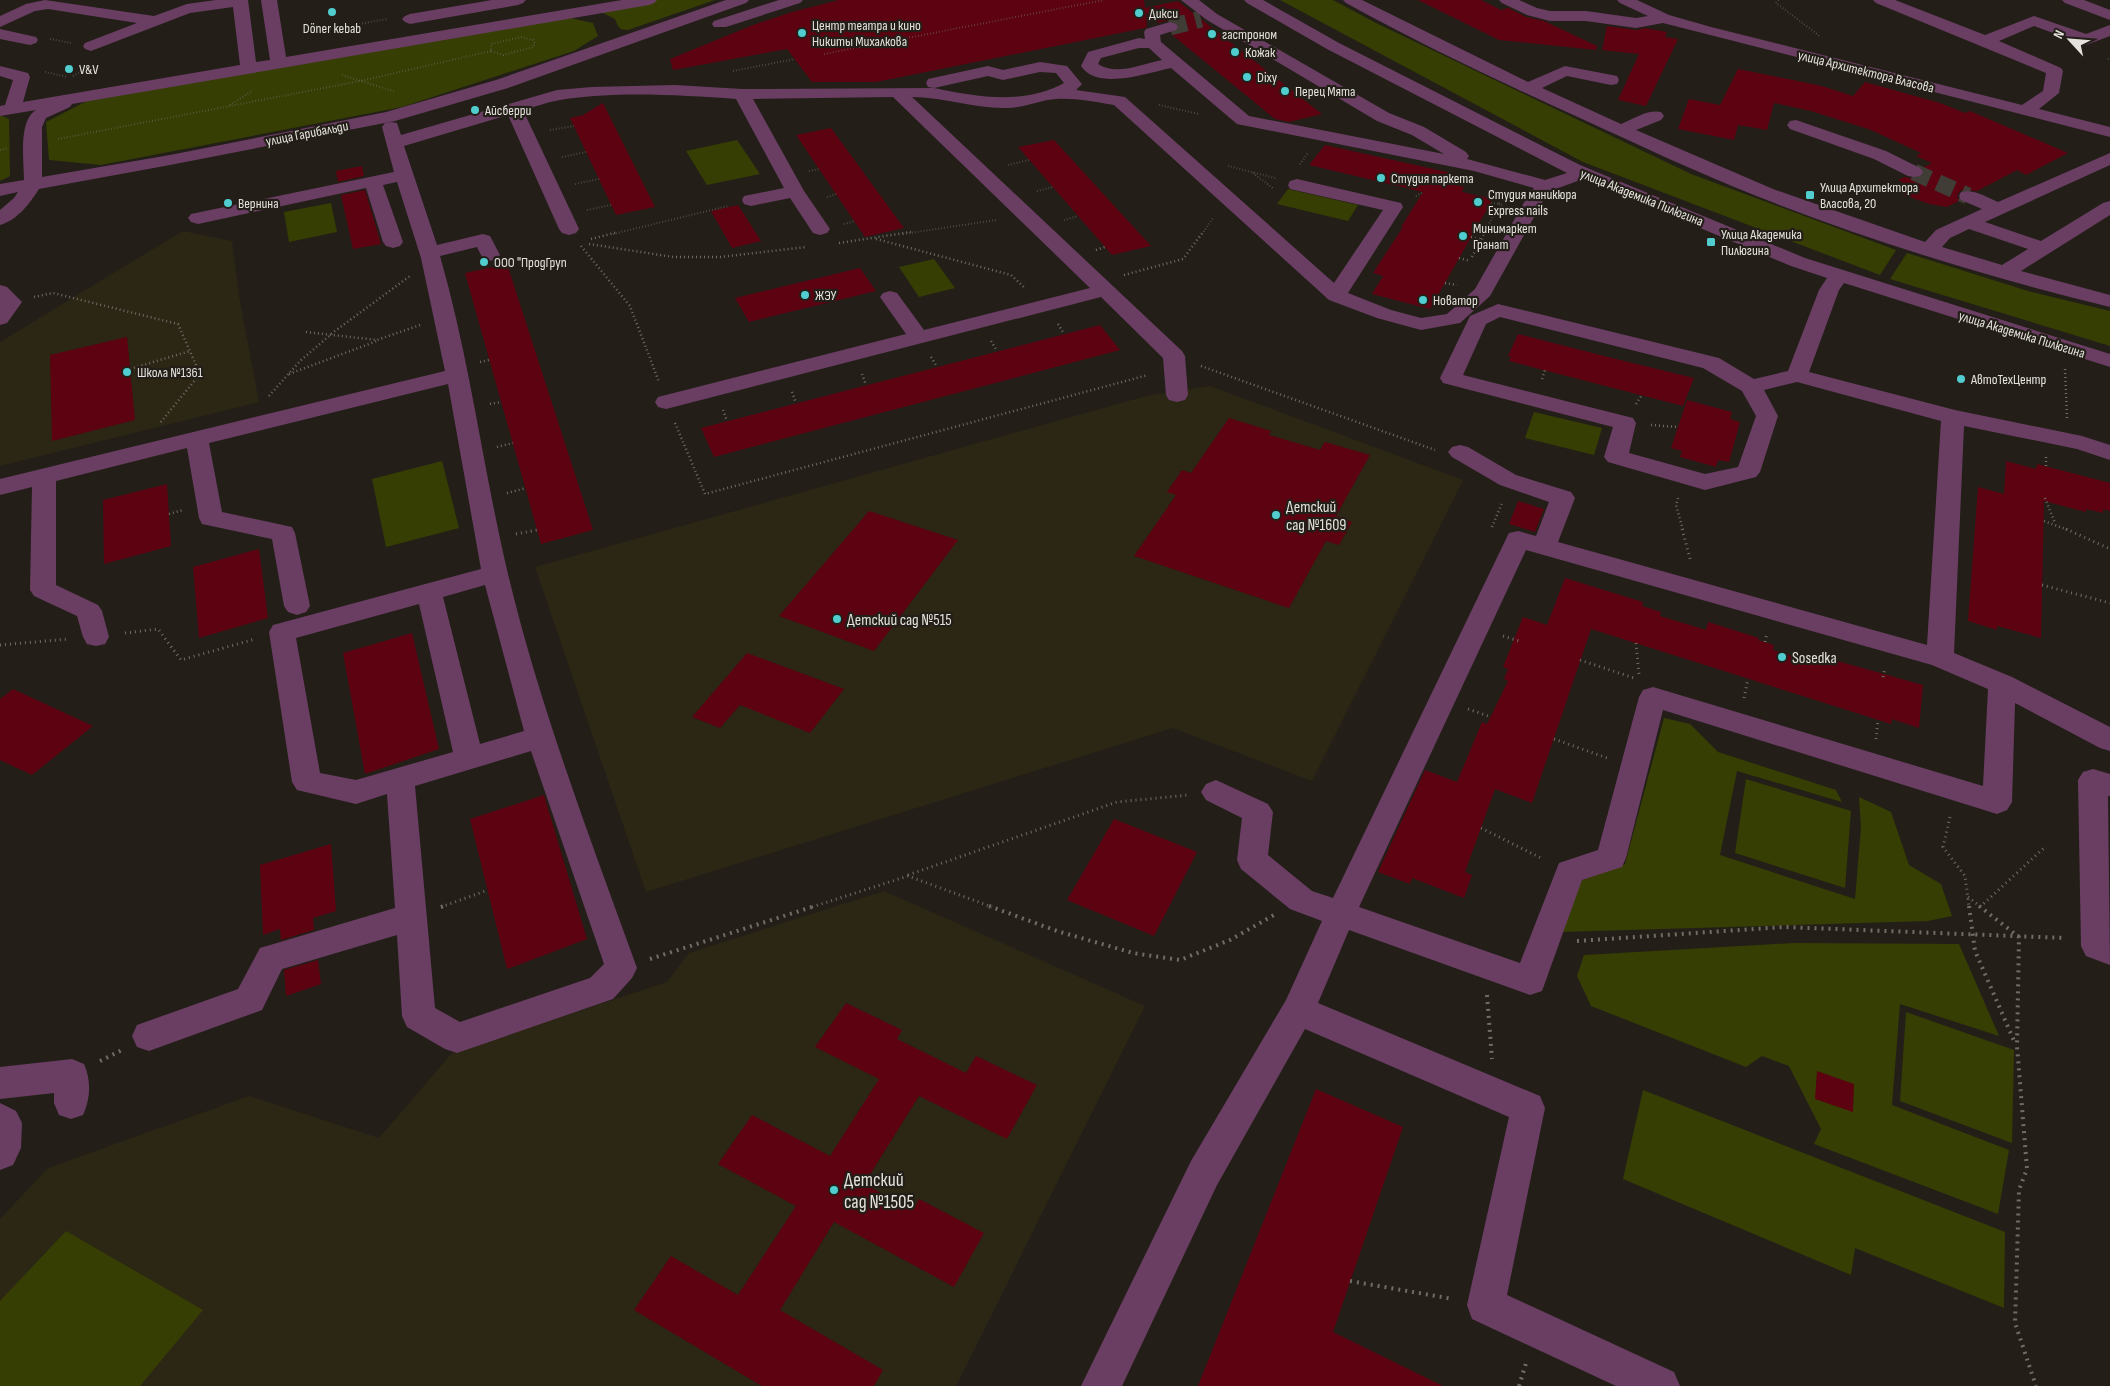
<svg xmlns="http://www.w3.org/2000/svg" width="2110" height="1386" font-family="'Sofia Sans Condensed',sans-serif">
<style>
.education{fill:#2c2615}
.green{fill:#363e03}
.building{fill:#5c0211}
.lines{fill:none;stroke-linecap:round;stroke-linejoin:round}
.minor-tunnel{stroke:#403c36;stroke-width:17;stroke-dasharray:17 9;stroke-linecap:butt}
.path-far3{stroke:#706d67;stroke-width:2;stroke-dasharray:0.5 2.5;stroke-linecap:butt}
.path-far2{stroke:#706d67;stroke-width:2.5;stroke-dasharray:1 3;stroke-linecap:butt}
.path-far1{stroke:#706d67;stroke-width:3;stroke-dasharray:1 4;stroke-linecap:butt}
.path{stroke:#706d67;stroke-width:4;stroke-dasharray:2 5;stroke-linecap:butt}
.minor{fill:#6a3e63;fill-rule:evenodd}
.poi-dot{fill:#52cdcf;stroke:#231f18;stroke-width:2}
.labels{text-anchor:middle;stroke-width:4.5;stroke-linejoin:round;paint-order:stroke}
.far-poi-label{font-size:14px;fill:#e5e2de;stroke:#231f18;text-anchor:start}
.far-street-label{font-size:14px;fill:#e5e2de;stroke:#231f18}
.poi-label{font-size:16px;fill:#e5e2de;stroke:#231f18;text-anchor:start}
.near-poi-label{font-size:19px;fill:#e5e2de;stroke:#231f18;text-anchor:start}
</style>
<rect width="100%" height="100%" fill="#231f18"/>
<!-- education -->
<g class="education">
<polygon points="183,231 232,241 239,296 259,402 0,466 0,342"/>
<polygon points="1210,386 1463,480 1312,781 1173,728 646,892 535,567 1146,396"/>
<polygon points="884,891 1145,1006 956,1386 0,1386 0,1219 48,1168 249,1096 379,1138 452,1053 667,982 689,953"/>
</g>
<!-- green -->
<g class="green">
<path d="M654,0H715L628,30C619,30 618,27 615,19L601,12Z"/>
<polygon points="1280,0 1333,0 1376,23 1691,174 1896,250 1880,275 1583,162"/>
<polygon points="566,17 593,23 598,36 574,51 402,107 101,165 49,160 46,122 87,101"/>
<polygon points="0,115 9,119 10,176 0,181"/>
<polygon points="737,140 760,174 707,185 686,151"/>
<polygon points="1288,189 1358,205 1348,221 1277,204"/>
<polygon points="331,203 337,232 289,242 284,212"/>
<polygon points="1907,253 2028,291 2110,311 2110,346 1890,279"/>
<polygon points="934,259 955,288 919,297 899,267"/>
<polygon points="1534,412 1602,428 1594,455 1525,438"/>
<polygon points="442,461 459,528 386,547 372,479"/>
<polygon points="1664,718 1690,724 1718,752 1836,790 1842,802 1737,771 1720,855 1855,899 1861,827 1859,797 1891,812 1909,865 1941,884 1952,916 1928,921 1560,932 1580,881 1625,864"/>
<polygon points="1746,779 1851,811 1845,888 1735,853"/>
<polygon points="1795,943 1959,944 1999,1036 1900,1004 1892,1105 2009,1150 1998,1214 1814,1144 1821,1129 1789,1066 1762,1056 1746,1067 1591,1006 1577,976 1584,955"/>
<polygon points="1906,1012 2014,1050 2012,1143 1900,1101"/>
<polygon points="1643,1090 2005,1232 2004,1308 1855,1248 1851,1275 1623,1179"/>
<polygon points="66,1231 203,1310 140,1386 0,1386 0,1301"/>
</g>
<!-- building -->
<g class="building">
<polygon points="839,0 1144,0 1145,8 1178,1 1322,114 1289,122 1275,119 1171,34 1177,32 1180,28 1178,23 1169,20 1158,23 1146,13 1147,27 1145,28 876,82 812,82 787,49 673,70 670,59 753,25 792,12"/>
<polygon points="1418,0 1481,0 1501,10 1508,8 1526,17 1544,21 1597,46 1596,50 1499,40"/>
<polygon points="1607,26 1636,30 1645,28 1667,32 1665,37 1678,39 1646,106 1618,100 1639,54 1602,50"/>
<polygon points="1738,69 1822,86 1853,96 1865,82 1940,103 1965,113 1970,111 2068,153 2026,175 2017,170 1977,191 1961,190 1957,195 1959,201 1947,207 1929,204 1891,190 1905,184 1898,180 1905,177 1914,179 1922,177 1925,172 1922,168 1932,163 1916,156 1921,153 1871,130 1811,111 1774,103 1767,130 1738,125 1734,140 1678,129 1689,99 1720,105"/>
<polygon points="603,103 655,207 616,215 570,118 583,115"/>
<polygon points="831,128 904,228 865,237 796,135"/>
<polygon points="1054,140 1151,246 1112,255 1018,147"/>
<polygon points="1325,145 1456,174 1450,184 1464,187 1462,192 1493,199 1430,309 1372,294 1383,276 1373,273 1403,227 1401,227 1423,192 1309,165"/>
<polygon points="362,166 364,176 338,182 336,171"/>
<polygon points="365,190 381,244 353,249 341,195"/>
<polygon points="738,205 761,241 732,248 711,211"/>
<polygon points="507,264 593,530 541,544 465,273"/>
<polygon points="860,268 876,291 749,322 735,298"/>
<polygon points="1100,325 1120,350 714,457 701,428"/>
<polygon points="1518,334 1612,358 1694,378 1683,406 1509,361 1511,357 1508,356"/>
<polygon points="127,337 135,420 52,441 50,355"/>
<polygon points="1687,400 1732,412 1730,419 1740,422 1729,462 1718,460 1716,467 1680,457 1682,451 1671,448"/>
<polygon points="1229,418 1271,431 1269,435 1320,450 1325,442 1370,455 1336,516 1352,522 1339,545 1326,541 1289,608 1134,556 1176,495 1167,492 1182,470 1191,473"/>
<polygon points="2006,461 2036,469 2037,464 2110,483 2110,511 2103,509 2103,513 2086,509 2086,512 2044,501 2041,638 1997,626 1997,630 1968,621 1978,487 2004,494"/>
<polygon points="167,484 171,546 104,564 103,500"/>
<polygon points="1518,501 1544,509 1535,532 1509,524"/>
<polygon points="869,511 958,540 874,651 779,616"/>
<polygon points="259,549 268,618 199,638 193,567"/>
<polygon points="1565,578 1643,602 1642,606 1661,612 1660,616 1706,630 1708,622 1759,638 1758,640 1774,645 1773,650 1822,665 1823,657 1923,685 1919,728 1892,719 1891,724 1591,629 1532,803 1495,789 1465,872 1472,875 1464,898 1412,878 1410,884 1378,872 1425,770 1457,782 1482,722 1487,724 1508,681 1504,679 1508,669 1503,667 1523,617 1547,625"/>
<polygon points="412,633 439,749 365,774 343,653"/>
<polygon points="747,653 844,689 810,733 740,705 720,728 692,717"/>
<polygon points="13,689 93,726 32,775 0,760 0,699"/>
<polygon points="544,795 587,939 507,969 470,819"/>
<polygon points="1114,819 1197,852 1154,936 1067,900"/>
<polygon points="331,844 336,911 313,918 314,930 281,940 280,929 263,935 260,865"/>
<polygon points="318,960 321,984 286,996 284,970"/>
<polygon points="846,1003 902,1030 897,1039 966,1073 976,1056 1037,1085 1007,1139 919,1096 864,1184 913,1210 919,1199 984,1233 954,1287 834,1222 780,1310 883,1370 874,1386 762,1386 634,1310 671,1256 738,1295 796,1206 718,1164 752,1115 830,1156 879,1079 815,1047"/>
<polygon points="1817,1071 1854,1084 1853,1112 1815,1099"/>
<polygon points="1316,1089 1403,1127 1333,1332 1443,1386 1198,1386"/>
</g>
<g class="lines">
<!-- minor-tunnel -->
<g class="minor-tunnel">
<polyline points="1170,27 1201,19"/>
<polyline points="1914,172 1968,196"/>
</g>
<!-- path-far3 -->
<g class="path-far3">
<polyline points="1778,0 1776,3 1821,37"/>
<polyline points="303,34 387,19"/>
<polygon points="521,37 533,40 535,43 533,47 503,55 491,51 491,44"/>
<polyline points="50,39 71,43"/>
<polyline points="824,54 1104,0"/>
<polyline points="2108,59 2110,58"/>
<polyline points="733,71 795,59"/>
<polyline points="45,72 68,77"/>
<polyline points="342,75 396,92"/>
<polyline points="73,76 90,67"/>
<polyline points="230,105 252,91"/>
<polyline points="1159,105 1199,114"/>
<polyline points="550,130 574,126"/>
<polyline points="58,139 360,81 491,51"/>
<polyline points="0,150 8,148"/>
<polyline points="562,157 586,152"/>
<polyline points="1300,164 1308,153"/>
<polyline points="1008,165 1029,160"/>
<polyline points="1228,166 1275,178"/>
<polyline points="809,171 819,169"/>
<polyline points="1253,173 1274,189"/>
<polyline points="575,184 599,179"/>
<polyline points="1037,191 1053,187"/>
<polyline points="1416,196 1424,192"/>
<polyline points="827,197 836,194"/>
<polyline points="1491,203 1499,204 1504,195"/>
<polyline points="587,210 611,205"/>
<polyline points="1064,220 1078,216"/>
<polyline points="844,224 855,221"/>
<polyline points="613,234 728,206"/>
<polyline points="903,234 996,220"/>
<polyline points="1202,234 1214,217"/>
<polyline points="1484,234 1499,204 1504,206"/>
</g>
<!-- path-far2 -->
<g class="path-far2">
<polyline points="1471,237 1483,240"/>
<polyline points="591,239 618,232"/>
<polyline points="876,239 1011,275 1025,288"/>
<polyline points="839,243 911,232"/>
<polyline points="589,244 673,257 720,257 806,247"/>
<polyline points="581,246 630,306 659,382"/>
<polyline points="1096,250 1105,247"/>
<polyline points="1472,257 1485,232"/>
<polyline points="1459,258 1470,261"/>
<polyline points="1124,275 1183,259 1203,232"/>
<polyline points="1445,283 1457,285"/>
<polyline points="34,297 53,293 178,324 200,374 160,423"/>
<polyline points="1058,324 1064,334"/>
<polyline points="306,332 377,340 420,325"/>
<polyline points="991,341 997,351"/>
<polyline points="931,357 937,367"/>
<polyline points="480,362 489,360"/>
<polyline points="1201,366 1435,450"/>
<polyline points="130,369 190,351"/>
<polyline points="2065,369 2067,418"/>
<polyline points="289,374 377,341"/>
<polyline points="862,374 866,385"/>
<polyline points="1542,379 1545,370"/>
<polyline points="792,392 796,403"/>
<polyline points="269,396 300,361 335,331 410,276"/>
<polyline points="490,404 501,402"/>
<polyline points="1636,404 1642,395"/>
<polyline points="723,410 727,421"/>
<polyline points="675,423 705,494 1148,375"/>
<polyline points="1651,425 1678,427"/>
<polyline points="497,447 513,443"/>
<polyline points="2046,457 2046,467"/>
<polyline points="507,493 526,488"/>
<polyline points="1678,498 1676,505 1683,530"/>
<polyline points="2045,498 2055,523"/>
<polyline points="169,514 183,510"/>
<polyline points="2044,521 2068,530"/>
<polyline points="1492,527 1502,503"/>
</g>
<!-- path-far1 -->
<g class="path-far1">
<polyline points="1682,529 1691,562"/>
<polyline points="2066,529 2110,549"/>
<polyline points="516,534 537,530"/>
<polyline points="2042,585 2110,603"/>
<polyline points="125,633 158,629 181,660 255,639"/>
<polyline points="1503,636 1519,641"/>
<polyline points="1765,642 1767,633"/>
<polyline points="1636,643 1639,675"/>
<polyline points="0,645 69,639"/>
<polyline points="1580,660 1634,678"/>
<polyline points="1883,677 1885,668"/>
<polyline points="1744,698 1748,679"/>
<polyline points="1468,709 1491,717"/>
<polyline points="1554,739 1607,758"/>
<polyline points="1876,739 1878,720"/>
<polyline points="1950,817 1943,847 1965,876 1969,907"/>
<polyline points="1481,828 1543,859"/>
<polyline points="908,875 1117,802 1189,795"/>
<polyline points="1968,897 1981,907"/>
<polyline points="441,907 488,890"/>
<polyline points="812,907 908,876 992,907"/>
<polyline points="1980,907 2046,846"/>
</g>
<!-- path -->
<g class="path">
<polyline points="989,906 1057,931 1133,953 1180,960 1230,940 1274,915"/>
<polyline points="1969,906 1975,951 2015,1043"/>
<polyline points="1979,906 2019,937 2017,1046 2027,1169 2019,1190 2015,1323 2036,1386"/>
<polyline points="441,907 444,906"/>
<polyline points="1577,941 1784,927 2065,938"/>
<polyline points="650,959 815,906"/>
<polyline points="1487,995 1492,1059"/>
<polyline points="100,1061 122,1050"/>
<polyline points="1350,1281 1453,1299"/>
<polyline points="1519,1386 1527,1360"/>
</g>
<!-- minor -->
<g class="minor">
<path d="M45,0L154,16L187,4L216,0H248L256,62L270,60L261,0H277L286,57L622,0H657L654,3L649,5L72,104L70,107L46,118L42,127V177L170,155L386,112L496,80L726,0H749L746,3L508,88L395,121L170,165L39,189C30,203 18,220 0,225V210L14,198L18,192L0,196V184L24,180C24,161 18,121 36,110L0,116V106L5,105L13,80L0,76V66L28,73L30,77L23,102L240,65L233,7L190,13L91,51L85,49L83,46L85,43L137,23L48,9L35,11L0,27V16L26,4Z"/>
<polygon points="492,0 526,0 523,3 518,5 410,24 405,22 402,19 405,16 410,14"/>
<polygon points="779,0 803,0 800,3 726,27 714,27 712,24 714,21"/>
<path d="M1181,0H1199L1217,14L1389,113L1424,127L1466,152L1469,156L1467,159L1545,180L1567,173L1327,49L1247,3L1244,0H1263L1339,43L1580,165L1805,258L2110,354V367L1844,283L1839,290L1809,372L1955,410L2082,436L2110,445V460L2077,449L1964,426L1954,653L2012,677L2110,727V751L2100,748L2015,703L2012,802L2007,810L1997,814L1663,710L1626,858L1622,867L1582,880L1542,991L1530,995L1349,930L1318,1003L1540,1096L1545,1108L1507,1295L1674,1372L1680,1386H1616L1472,1319L1467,1305L1509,1117L1305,1029L1217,1185L1122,1386H1081L1191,1161L1286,1000L1322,921L1290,909L1241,869L1237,860L1242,818L1206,800L1201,792L1206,784L1216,780L1268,804L1273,812L1268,855L1312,891L1333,898L1506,539L1509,533L1518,531L1536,536L1549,502L1500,485L1452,457L1448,452L1452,447L1460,445L1468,447L1516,475L1571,492L1575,498L1558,542L1927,645L1941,421L1797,382L1764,390L1778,416L1760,472L1756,477L1705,490L1608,462L1604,457L1613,427L1443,383L1440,378L1470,316L1498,304L1719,358L1754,379L1788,371L1819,290L1827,278L1791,266L1583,179L1553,190L1543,201L1490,296L1460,323L1421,330L1377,318L1329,300L1114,105C1095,102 1076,98 1056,99C1040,100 1024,108 1007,108C975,109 944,97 912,97L1182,351L1185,356L1188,395L1185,400L1177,402L1169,400L1166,395L1163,358L1101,297L666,409L658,407L655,402L658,397L906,334L880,297L883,293L890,291L897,293L924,330L1090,288L893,97L753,99L804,191L830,229L827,233L820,235L813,233L790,198L751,206L744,204L742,200L744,196L784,188L736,99C680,95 615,91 560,100C547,102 535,107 523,110L579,229L576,233L569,235L562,233L559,229L508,115L404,146L437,245L483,234L490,236L500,255L497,259L490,261L483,259L477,247L440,256C470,360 483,469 508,574C540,708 590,838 637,968L632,978L613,999L457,1053L445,1049L407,1027L402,1016L397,935L282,969L262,1010L149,1051L137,1047L132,1036L137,1025L238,989L260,948L395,908L387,794L356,804L297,790L292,782L269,632L273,625L481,569L448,384L209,443L222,512L292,527L295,533L310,606L306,612L297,615L288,612L284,606L272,539L202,524L199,518L187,448L56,481V585L98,605L102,611L109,637L105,644L96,646L87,644L83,637L77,616L34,596L30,590L32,487L0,495V479L445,371L421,258L397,182L383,185L403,242L400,246L393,248L386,246L383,242L366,188L198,224L191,222L188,218L191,214L394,172L382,127L385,123L391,122L397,123L401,135L557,90L592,87L675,85L742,89L934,88L928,87L926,83L928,79L988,66L1003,70L1040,62L1067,66L1082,84L1076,90L1125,97L1334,283L1383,210L1290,189L1288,185L1290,181L1297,179L1401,203L1403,207L1348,293L1391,310L1421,318L1447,314L1475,289L1526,199L1534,188L1474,171L1237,124L1171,68C1147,73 1098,91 1081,66L1088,52L1139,38L1145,39L1144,32L1146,29L1170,22L1176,24L1178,27L1176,30L1160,35L1161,42L1249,116L1444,154L1412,135L1377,121L1207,20ZM1139,48H1149L1162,60C1143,64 1116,76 1098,64L1101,58ZM1040,72L1056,73L1064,83C1024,105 977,97 934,88L988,76L1003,80ZM1500,317L1703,368L1742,391L1756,416L1738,467L1705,474L1629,453L1636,423L1633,418L1463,375L1486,324ZM1526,550L1932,665L1988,689L1983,786L1653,687L1643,690L1639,697L1598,850L1559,863L1520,963L1359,907ZM485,585L524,731L480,744L443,597ZM419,604L453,752L356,780L320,773L296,638ZM531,751L604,964L590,978L460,1022L435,1008L415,786Z"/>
<path d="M1343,0H1362L1528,82L1565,66L1617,76L1619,80L1617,84L1611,85L1567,76L1542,88L1621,124C1633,119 1648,109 1661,112L1664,116L1661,120L1636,130L1773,189L1925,242L1936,230L1982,209L1961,200L1959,196L1961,192C1974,189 1986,197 1998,202L2110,153V165L1985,222L2041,241L2103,203L2110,201V215L2021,271L2110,295V307C1991,278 1873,242 1759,197C1698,173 1639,145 1580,118C1501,82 1422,45 1346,3ZM1969,229L2028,249L2002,265L1942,247L1950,238Z"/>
<polygon points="1499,0 1519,0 1537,8 1550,11 1586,11 1636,18 1648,16 1620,3 1617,0 1637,0 1669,15 1711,27 2022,105 2043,91 2046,73 1876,3 1873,0 1895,0 1985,35 2034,16 2086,34 2110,25 2110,36 2086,45 2034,26 1999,41 2061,68 2063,71 2059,93 2039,109 2110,127 2110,137 1663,23 1636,28 1586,21 1550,21 1527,15 1502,3"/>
<polygon points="2062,0 2084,0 2110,10 2110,20 2065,3"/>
<polygon points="0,29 36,37 38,40 36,43 30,45 0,39"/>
<polygon points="1796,120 1886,151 1920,168 1923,172 1920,176 1914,177 1908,176 1874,159 1790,129 1787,125 1790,121"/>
<polygon points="0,285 7,287 22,302 7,323 0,325"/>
<polygon points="2093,769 2110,774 2110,796 2108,796 2110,965 2086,956 2081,946 2078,780 2083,772"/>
<path d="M72,1059L84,1064C91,1080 91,1098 83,1115L71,1119L59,1115L54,1103V1093L0,1099V1067Z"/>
<polygon points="0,1103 16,1111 22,1123 21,1148 13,1165 0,1170"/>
</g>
</g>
<!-- markers -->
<g class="poi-dot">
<circle cx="332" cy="12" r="5"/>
<circle cx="1139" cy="13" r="5"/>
<circle cx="802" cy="33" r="5"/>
<circle cx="1212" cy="34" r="5"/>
<circle cx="1235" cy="52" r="5"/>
<circle cx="69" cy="69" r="5"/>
<circle cx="1247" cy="77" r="5"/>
<circle cx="1285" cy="91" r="5"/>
<circle cx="475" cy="110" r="5"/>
<circle cx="1381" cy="178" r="5"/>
<rect x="1805" y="190" width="10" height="10" rx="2.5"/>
<circle cx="1478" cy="202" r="5"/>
<circle cx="228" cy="203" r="5"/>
<circle cx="1463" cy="236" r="5"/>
<rect x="1706" y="237" width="10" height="10" rx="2.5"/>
<circle cx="484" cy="262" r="5"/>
<circle cx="805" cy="295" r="5"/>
<circle cx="1423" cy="300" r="5"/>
<circle cx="127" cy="372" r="5"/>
<circle cx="1961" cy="379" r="5"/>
<circle cx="1276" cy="515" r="5"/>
<circle cx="837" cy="619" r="5"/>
<circle cx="1782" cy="657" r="5"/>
<circle cx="834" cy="1190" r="5"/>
</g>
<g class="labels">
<!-- far-poi labels -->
<g class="far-poi-label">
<text x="1149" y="18">Дикси</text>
<text x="812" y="30">Центр театра и кино<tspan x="812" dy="16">Никиты Михалкова</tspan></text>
<text x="332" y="33" text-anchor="middle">Döner kebab</text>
<text x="1222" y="39">гастроном</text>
<text x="1245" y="57">Кожак</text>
<text x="79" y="74">V&amp;V</text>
<text x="1257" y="82">Dixy</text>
<text x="1295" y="96">Перец Мята</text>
<text x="485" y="115">Айсберри</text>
<text x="1391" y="183">Студия паркета</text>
<text x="1820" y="192">Улица Архитектора<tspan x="1820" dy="16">Власова, 20</tspan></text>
<text x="1488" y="199">Студия маникюра<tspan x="1488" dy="16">Express nails</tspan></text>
<text x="238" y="208">Вернина</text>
<text x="1473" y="233">Минимаркет<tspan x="1473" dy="16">Гранат</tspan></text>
<text x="1721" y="239">Улица Академика<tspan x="1721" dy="16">Пилюгина</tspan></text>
<text x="494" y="267">ООО "ПродГруп</text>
<text x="815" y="300">ЖЭУ</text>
<text x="1433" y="305">Новатор</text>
<text x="137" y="377">Школа №1361</text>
<text x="1971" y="384">АвтоТехЦентр</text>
</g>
<!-- far-street labels -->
<g class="far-street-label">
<text transform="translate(1866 71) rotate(14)" y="5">улица Архитектора Власова</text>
<text transform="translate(307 133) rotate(-11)" y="5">улица Гарибальди</text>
<text transform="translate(1642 197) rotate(22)" y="5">улица Академика Пилюгина</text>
<text transform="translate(2022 334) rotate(17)" y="5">улица Академика Пилюгина</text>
</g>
<!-- poi labels -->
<g class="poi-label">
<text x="1286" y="512">Детский<tspan x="1286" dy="18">сад №1609</tspan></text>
<text x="847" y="625">Детский сад №515</text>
<text x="1792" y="663">Sosedka</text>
</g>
<!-- near-poi labels -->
<g class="near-poi-label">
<text x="844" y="1186">Детский<tspan x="844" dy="22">сад №1505</tspan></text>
</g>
</g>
<!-- north arrow -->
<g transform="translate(2070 40) rotate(296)" stroke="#231f18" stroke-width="4" paint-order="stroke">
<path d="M0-4L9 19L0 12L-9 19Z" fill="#e5e2de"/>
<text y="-8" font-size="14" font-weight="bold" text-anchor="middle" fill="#e5e2de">N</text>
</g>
</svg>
